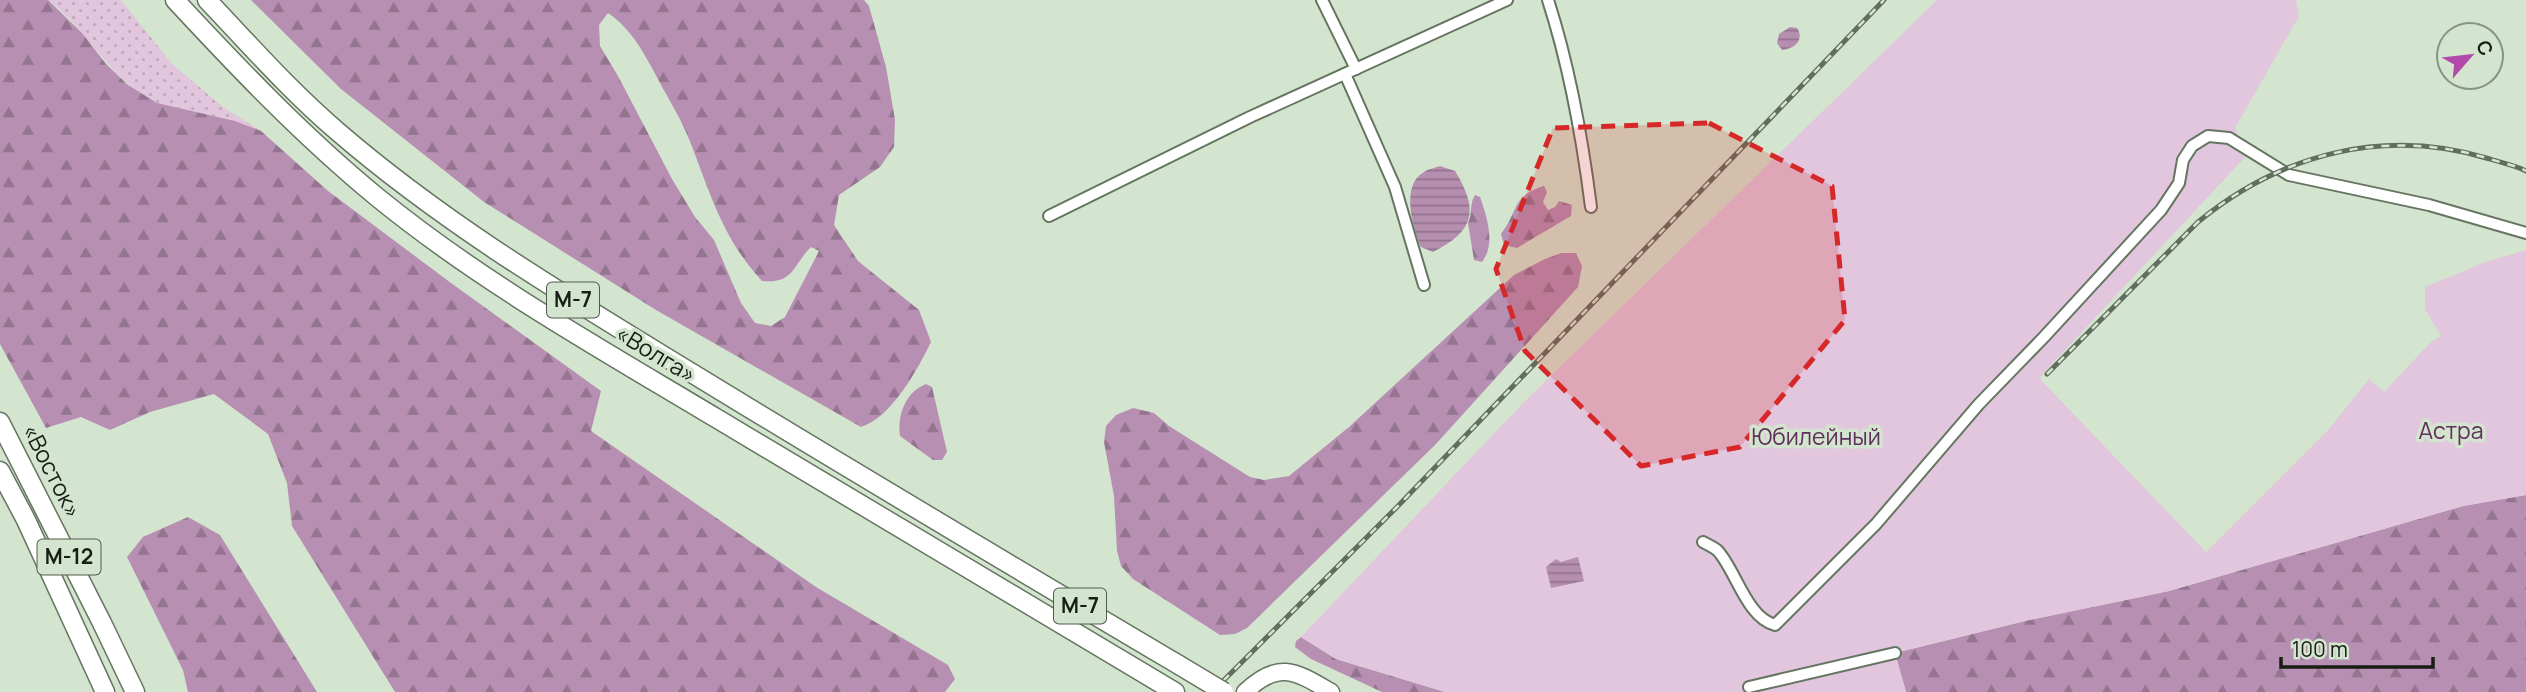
<svg xmlns="http://www.w3.org/2000/svg" width="2526" height="692" font-family="Manrope,sans-serif">
<style>
.grass{fill:url(#grass-dots)}
.forest{fill:url(#forest-firs);fill-rule:evenodd}
.garden{fill:#e1c6dd}
.water{fill:url(#water-rules)}
.lines{fill:none;stroke-linecap:round;stroke-linejoin:round}
.minor-casing{stroke:#657561;stroke-width:14}
.secondary-casing{stroke:#657561;stroke-width:19}
.trunk-casing{stroke:#657561;stroke-width:21}
.minor{stroke:#fff;stroke-width:10}
.secondary{stroke:#fff;stroke-width:16}
.trunk{stroke:#fff;stroke-width:18}
.rail-casing{stroke:#626d5f;stroke-width:5}
.rail{stroke:#d3e5ce;stroke-width:2.5;stroke-dasharray:8;stroke-linecap:butt}
.trunk-bridge-casing{stroke:#657561;stroke-width:21;stroke-linecap:butt}
.trunk-bridge{stroke:#fff;stroke-width:18}
.marked{fill:#d62828;fill-opacity:0.2;stroke:#d62828;stroke-width:5;stroke-dasharray:14 9;stroke-linejoin:round}
.labels{text-anchor:middle;stroke-width:7;stroke-linejoin:round;paint-order:stroke}
.shield{fill:#d3e5ce;stroke:#505a4d;stroke-width:2}
.shield-label{font-size:21px;font-weight:bold;fill:#181e16}
.street-label{font-size:23px;fill:#181e16;stroke:#d3e5ce}
.park-label{font-size:23px;fill:#612f5d;stroke:#d3e5ce}
</style>
<defs>
<pattern id="grass-dots" width="8" height="8" patternUnits="userSpaceOnUse" patternTransform="scale(1.75)"><rect width="8" height="8" fill="#e1c6dd"/><path d="M2 2h.1M6 6h.1" fill="none" stroke="#c0aabd" stroke-width="1.8" stroke-linecap="round"/></pattern>
<pattern id="forest-firs" width="22" height="20" patternUnits="userSpaceOnUse" patternTransform="scale(1.75)"><rect width="22" height="20" fill="#b78fb2"/><path d="M5 1l3.5 6h-7zM16 11l3.5 6h-7z" fill="#947490"/></pattern>
<pattern id="water-rules" width="6" height="5" patternUnits="userSpaceOnUse" patternTransform="scale(1.75)"><rect width="6" height="5" fill="#b58eb0"/><path d="M0 2.5h6" fill="none" stroke="#92738e"/></pattern>
</defs>
<rect width="100%" height="100%" fill="#d3e5ce"/>
<!-- grass -->
<path class="grass" d="M48,0H121L172,64L223,107L261,131C248,126 234,121 220,117C199,113 176,113 157,103C110,81 89,30 48,0Z"/>
<!-- forest -->
<g class="forest">
<polygon points="0,0 48,0 83,34 106,64 128,85 157,103 235,121 261,131 328,191 451,283 601,391 591,431 816,587 948,665 955,679 945,692 395,692 292,526 287,483 268,434 214,394 150,412 110,430 81,417 46,428 0,344"/>
<path d="M251,0H864L869,6L886,67L895,120L894,147L880,167L839,195L834,225L858,261L919,310L931,342C918,369 891,418 861,427L656,310L484,202L341,89ZM608,13C631,28 646,56 659,81C669,100 681,119 689,139C710,192 722,238 762,281C794,284 792,266 811,247L819,251L785,317L771,326L755,323L741,303L714,240L695,217L672,179L618,76L600,46L599,25Z"/>
<path d="M1544,186L1547,192L1543,202L1548,210L1555,207L1559,201L1572,205L1571,216L1517,248L1504,245L1501,234C1520,209 1511,196 1544,186Z"/>
<path d="M1475,195L1480,197C1487,217 1496,244 1482,262L1474,260L1468,223C1473,213 1469,204 1475,195Z"/>
<polygon points="1561,253 1576,253 1582,266 1578,287 1436,444 1247,628 1235,634 1220,635 1133,579 1121,566 1117,551 1114,496 1104,442 1106,426 1116,415 1133,408 1154,413 1169,426 1250,477 1264,480 1289,476 1349,427 1514,275 1545,259"/>
<path d="M926,384L932,387L947,452L942,460H933L900,436C897,416 905,392 926,384Z"/>
<polygon points="2526,495 2526,692 1906,692 1895,653 2029,620 2169,591 2463,506"/>
<polygon points="188,517 220,535 317,692 188,692 183,670 127,557 143,537"/>
<polygon points="1301,637 1336,659 1445,692 1382,692 1311,659 1295,647 1296,641"/>
</g>
<!-- garden -->
<polygon class="garden" points="1937,0 2296,0 2299,16 2235,128 2247,155 2039,378 2206,552 2328,430 2369,379 2384,392 2430,343 2441,336 2425,309 2425,287 2485,262 2526,250 2526,495 2463,506 2169,591 2029,620 1895,653 1906,692 1445,692 1336,659 1301,637 1522,404"/>
<!-- water -->
<g class="water">
<path d="M1790,27L1797,28C1805,40 1794,49 1782,50L1777,43L1779,34Z"/>
<path d="M1440,166L1455,171C1479,210 1475,231 1433,252L1421,247C1413,228 1400,185 1424,172C1428,169 1435,168 1440,166Z"/>
<polygon points="1578,557 1584,581 1551,588 1546,567 1556,559 1561,562"/>
</g>
<g class="lines">
<!-- minor casing -->
<g class="minor-casing">
<g id="minor">
<polyline points="1322,0 1356,69"/>
<path d="M1548,0C1570,68 1582,136 1591,207"/>
<polyline points="1345,74 1395,187 1424,285"/>
<polyline points="1049,216 1250,117 1507,0"/>
<path d="M1703,542C1708,545 1714,547 1718,551C1736,571 1747,618 1775,625L1876,524L1979,404L2044,337L2161,210L2179,183L2183,160L2192,146L2208,136L2229,138L2289,175L2429,205L2526,233"/>
<polyline points="1749,687 1895,653"/>
</g>
</g>
<!-- secondary casing -->
<g class="secondary-casing">
<path id="secondary" d="M1245,692C1279,660 1295,671 1331,692"/>
</g>
<!-- trunk casing -->
<g class="trunk-casing">
<g id="trunk">
<path d="M175,0C239,69 304,137 377,197C481,282 601,349 716,418C869,510 1022,600 1175,692"/>
<path d="M207,0C249,44 290,91 337,131C447,226 571,299 695,375C855,473 1017,569 1179,665"/>
<polyline points="0,422 102,623 135,692"/>
<polyline points="0,471 26,520 105,692"/>
</g>
</g>
<!-- minor -->
<use href="#minor" class="minor"/>
<!-- secondary -->
<use href="#secondary" class="secondary"/>
<!-- trunk -->
<use href="#trunk" class="trunk"/>
<!-- rail casing -->
<g class="rail-casing">
<g id="rail">
<path d="M2047,374L2198,222C2282,153 2385,127 2490,159C2502,163 2515,165 2526,171"/>
<polyline points="1212,692 1397,507 1884,0"/>
</g>
</g>
<!-- rail -->
<use href="#rail" class="rail"/>
<!-- trunk-bridge casing -->
<g class="trunk-bridge-casing">
<polyline id="trunk-bridge" points="1179,665 1224,692"/>
</g>
<!-- trunk-bridge -->
<use href="#trunk-bridge" class="trunk-bridge"/>
</g>
<!-- marked area -->
<path class="marked" d="M1709,123L1832,186L1845,320L1740,447L1641,466L1525,351L1496,269L1553,128Z"/>
<g class="labels">
<!-- shield labels -->
<g class="shield">
<rect x="547" y="282.5" width="52" height="35" rx="5"/>
<rect x="37.5" y="539.5" width="63" height="35" rx="5"/>
<rect x="1054" y="588.5" width="52" height="35" rx="5"/>
</g>
<g class="shield-label">
<text x="573" y="307">М-7</text>
<text x="69" y="564">М-12</text>
<text x="1080" y="613">М-7</text>
</g>
<!-- street labels -->
<g class="street-label">
<text transform="translate(656 354) rotate(31)" y="8">«Волга»</text>
<text transform="translate(52 471) rotate(63)" y="8">«Восток»</text>
</g>
<!-- park labels -->
<g class="park-label">
<text x="2451" y="439">Астра</text>
<text x="1816" y="445">Юбилейный</text>
</g>
</g>
<!-- north arrow -->
<g transform="translate(2470 56) rotate(62)"><circle r="33" fill="#d3e5ce" stroke="#889584" stroke-width="2"/>
<path d="M0-5L12 26L0 18L-12 26Z" fill="#b349ab"/>
<text y="-10" font-size="19" font-weight="bold" text-anchor="middle" fill="#181e16">С</text>
</g>
<!-- scale -->
<path d="M2281 657v10h152v-10" fill="none" stroke="#181e16" stroke-width="3.5"/>
<text x="2292" y="657" font-size="21" fill="#181e16" stroke="#d3e5ce" stroke-width="5" paint-order="stroke">100 m</text>
</svg>
